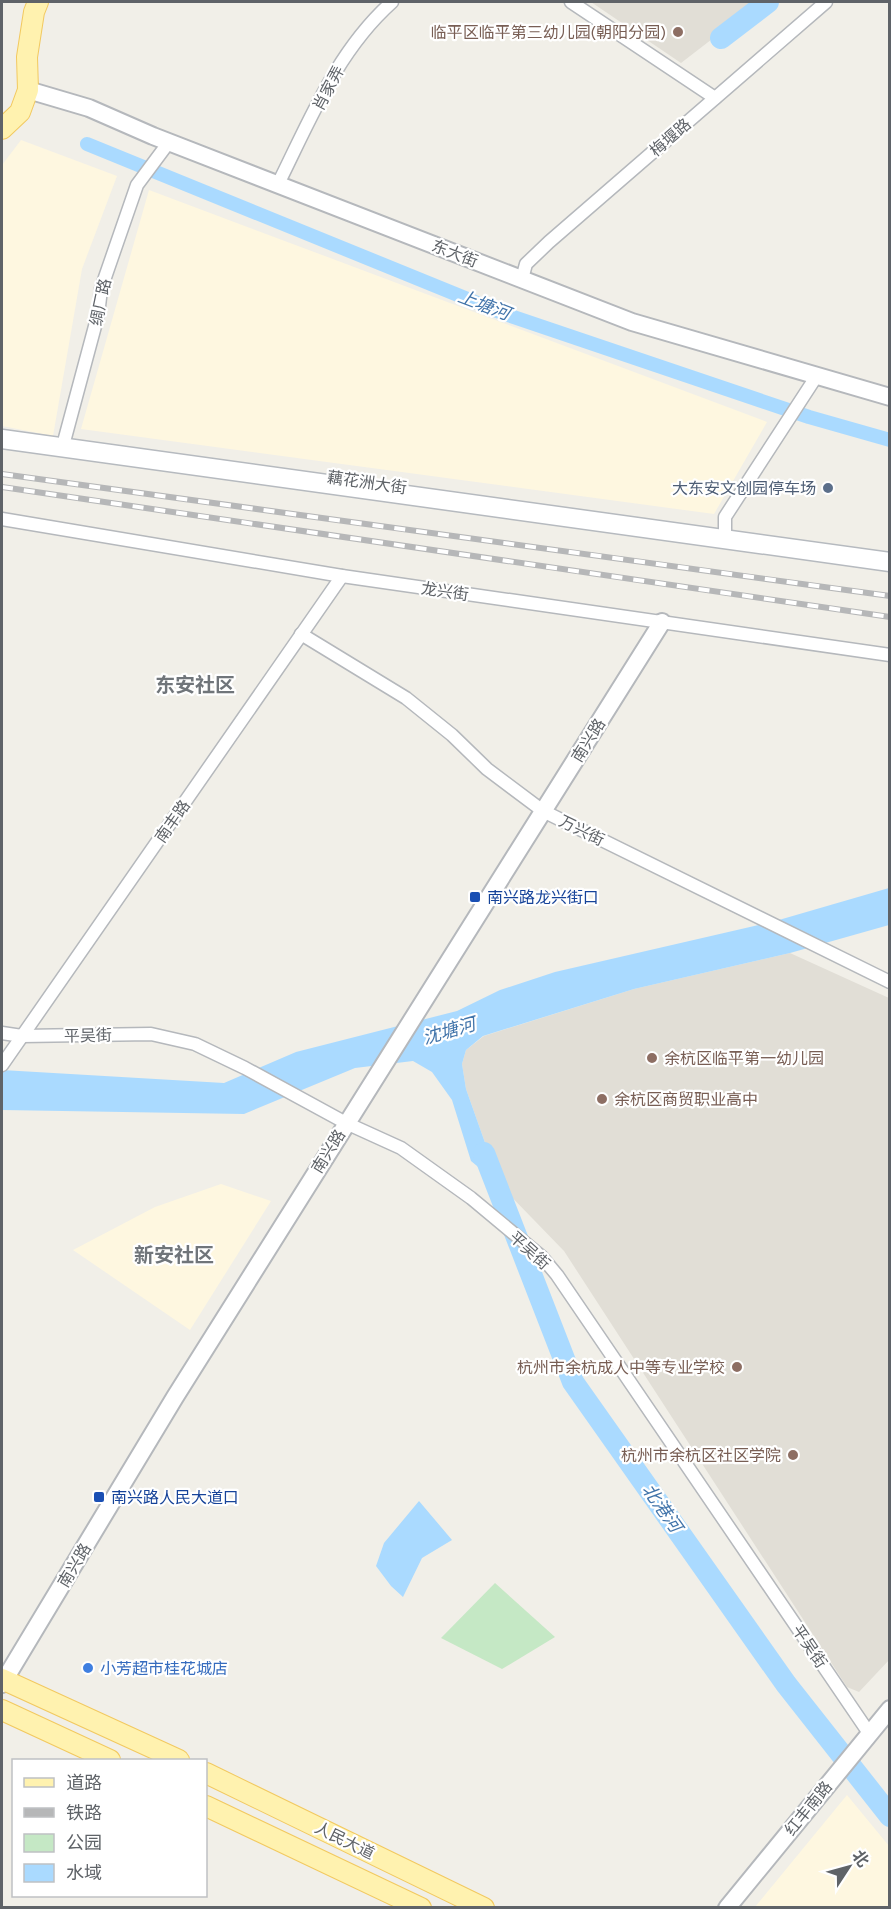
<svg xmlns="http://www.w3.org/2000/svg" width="891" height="1909" font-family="Figtree,'Noto Sans SC',sans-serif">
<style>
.commercial{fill:#fef7e0}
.education{fill:#e1ded6}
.green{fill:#c5e8c5}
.water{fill:#aadaff}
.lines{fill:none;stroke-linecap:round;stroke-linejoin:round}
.canal{stroke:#aadaff;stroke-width:14}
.river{stroke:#aadaff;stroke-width:22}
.minor-casing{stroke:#b5b8bc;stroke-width:15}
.tertiary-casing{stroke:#b5b8bc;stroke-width:20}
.secondary-casing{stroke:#b6babf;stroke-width:21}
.primary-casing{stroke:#f2c960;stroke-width:22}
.minor{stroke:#fff;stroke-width:12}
.tertiary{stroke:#fff;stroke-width:16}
.secondary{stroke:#fff;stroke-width:18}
.primary{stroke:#fff2af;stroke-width:20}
.rail-casing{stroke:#b6b7b8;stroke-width:6}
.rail{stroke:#fff;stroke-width:4;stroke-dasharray:11;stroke-linecap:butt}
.education-dot{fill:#8d6e63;stroke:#fff;stroke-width:2}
.service-dot{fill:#5c6f8a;stroke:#fff;stroke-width:2}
.transit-dot{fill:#1a4fb4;stroke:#fff;stroke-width:2}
.shop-dot{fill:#3f7fe0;stroke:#fff;stroke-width:2}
.labels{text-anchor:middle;stroke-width:4.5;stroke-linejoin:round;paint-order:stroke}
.education-label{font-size:16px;fill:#785e54;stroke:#fff;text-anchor:end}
.street-label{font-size:16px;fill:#5f6368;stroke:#fff}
.service-label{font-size:16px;fill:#4e5e75;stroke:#fff;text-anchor:end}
.transit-label{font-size:16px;fill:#164399;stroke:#fff;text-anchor:start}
.shop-label{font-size:16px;fill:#366cbe;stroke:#fff;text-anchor:start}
.water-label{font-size:18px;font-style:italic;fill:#4174aa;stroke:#fff}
.quarter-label{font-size:20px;font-weight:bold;fill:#70757a;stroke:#fff}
</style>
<rect width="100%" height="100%" fill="#f1efe8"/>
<!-- commercial -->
<g class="commercial">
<polygon points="21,140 117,176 82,269 53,436 2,426 2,165"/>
<polygon points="149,190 767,422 714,514 81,429"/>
<polygon points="221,1184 271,1201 190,1330 73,1250 155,1207"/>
<polygon points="847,1795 889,1846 889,1907 755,1907"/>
</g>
<!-- education -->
<g class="education">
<polygon points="591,2 760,2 681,63"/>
<polygon points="790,953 889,998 890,1659 859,1692 847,1687 564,1251 500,1185 466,1089 462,1064 466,1050 484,1036 634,989"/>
</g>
<!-- green -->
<polygon class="green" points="495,1583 555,1637 502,1669 441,1638"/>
<!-- water -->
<g class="water">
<polygon points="889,888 889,925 790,953 634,989 483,1036 466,1050 462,1064 466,1089 500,1185 471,1161 452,1100 432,1072 413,1061 355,1068 244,1114 2,1110 2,1070 224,1083 296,1052 457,1011 500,990 555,972 772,922"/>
<polygon points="419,1501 452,1540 422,1558 403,1597 391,1586 376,1566 384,1543"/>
</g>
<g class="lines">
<!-- canal -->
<polyline class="canal" points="87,144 502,313 809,417 890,440"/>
<!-- river -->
<g class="river">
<polyline points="721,38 768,2"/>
<polyline points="484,1153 573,1382 786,1684 890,1816"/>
</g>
<!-- minor casing -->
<g class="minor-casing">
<g id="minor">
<polyline points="571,2 715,98"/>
<path d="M278,184C310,120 337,51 392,2"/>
<polyline points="522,279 526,264 549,242 826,2"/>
<polyline points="65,438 98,315 101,289 137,185 169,142"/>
<polyline points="2,519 342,576 890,655"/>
<polyline points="725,540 725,517 816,377"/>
<polyline points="301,634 406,698 452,735 487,769 543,811 890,982"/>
<polyline points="2,1033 22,1036 151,1034 195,1044 245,1068 346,1123 401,1148 471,1198 542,1257 557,1275 869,1733"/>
<polyline points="2,1065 342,576"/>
</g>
</g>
<!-- tertiary casing -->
<g class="tertiary-casing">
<g id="tertiary">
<polyline points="28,90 89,108 153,136 632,322 890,397"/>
<polyline points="2,1684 175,1397 662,622"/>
<polyline points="727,1908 890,1709"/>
</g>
</g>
<!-- secondary casing -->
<g class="secondary-casing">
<polyline id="secondary" points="2,439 890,562"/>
</g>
<!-- primary casing -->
<g class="primary-casing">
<g id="primary">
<polyline points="2,129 20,112 28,90 27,57 34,12 38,2"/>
<polyline points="2,1679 179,1760"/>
<polyline points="2,1710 110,1760"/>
<polyline points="206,1773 484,1908"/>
<polyline points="206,1806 421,1908"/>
</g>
</g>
<!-- minor -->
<use href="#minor" class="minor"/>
<!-- tertiary -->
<use href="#tertiary" class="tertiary"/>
<!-- secondary -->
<use href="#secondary" class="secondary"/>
<!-- primary -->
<use href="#primary" class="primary"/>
<!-- rail casing -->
<g class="rail-casing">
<g id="rail">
<polyline points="2,474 890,596"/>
<polyline points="2,487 890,617"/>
</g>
</g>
<!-- rail -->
<use href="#rail" class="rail"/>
</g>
<!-- markers -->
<g class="education-dot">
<circle cx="678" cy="32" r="6"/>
<circle cx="652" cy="1058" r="6"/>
<circle cx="602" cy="1099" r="6"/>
<circle cx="737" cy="1367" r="6"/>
<circle cx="793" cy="1455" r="6"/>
</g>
<circle class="service-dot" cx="828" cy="488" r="6"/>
<g class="transit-dot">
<rect x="469" y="891" width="12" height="12" rx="3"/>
<rect x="93" y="1491" width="12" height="12" rx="3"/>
</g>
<circle class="shop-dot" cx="88" cy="1668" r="6"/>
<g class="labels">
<!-- education labels -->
<g class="education-label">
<text x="666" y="38">临平区临平第三幼儿园(朝阳分园)</text>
<text x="664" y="1064" text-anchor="start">余杭区临平第一幼儿园</text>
<text x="614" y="1105" text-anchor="start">余杭区商贸职业高中</text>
<text x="725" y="1373">杭州市余杭成人中等专业学校</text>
<text x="781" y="1461">杭州市余杭区社区学院</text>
</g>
<!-- street labels -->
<g class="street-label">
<text transform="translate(328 88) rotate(-62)" y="6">肖家弄</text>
<text transform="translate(670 137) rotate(-41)" y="6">梅堰路</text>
<text transform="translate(455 253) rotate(21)" y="6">东大街</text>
<text transform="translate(100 302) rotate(-78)" y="6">绸厂路</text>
<text transform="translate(367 482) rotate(8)" y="6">藕花洲大街</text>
<text transform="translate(445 591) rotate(8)" y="6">龙兴街</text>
<text transform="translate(588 740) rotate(-58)" y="6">南兴路</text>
<text transform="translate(172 821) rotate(-55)" y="6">南丰路</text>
<text transform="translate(582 830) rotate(26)" y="6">万兴街</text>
<text transform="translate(88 1035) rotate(-1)" y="6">平吴街</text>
<text transform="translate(328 1151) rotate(-58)" y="6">南兴路</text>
<text transform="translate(530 1250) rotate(42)" y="6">平吴街</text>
<text transform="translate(74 1565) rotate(-59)" y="6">南兴路</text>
<text transform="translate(810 1646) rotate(56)" y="6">平吴街</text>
<text transform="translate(808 1808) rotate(-51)" y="6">红丰南路</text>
<text transform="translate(345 1840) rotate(26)" y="6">人民大道</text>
</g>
<!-- service labels -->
<g class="service-label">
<text x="816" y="494">大东安文创园停车场</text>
</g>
<!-- transit labels -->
<g class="transit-label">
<text x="487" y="903">南兴路龙兴街口</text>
<text x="111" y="1503">南兴路人民大道口</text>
</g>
<!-- shop labels -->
<g class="shop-label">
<text x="100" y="1674">小芳超市桂花城店</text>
</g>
<!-- water labels -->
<g class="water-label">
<text transform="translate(484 305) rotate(21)" y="6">上塘河</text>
<text transform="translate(449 1031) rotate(-16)" y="6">沈塘河</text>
<text transform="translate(662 1508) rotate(55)" y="6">北港河</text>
</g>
<!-- quarter labels -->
<g class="quarter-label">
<text x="195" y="692">东安社区</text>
<text x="174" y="1262">新安社区</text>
</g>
</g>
<!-- border -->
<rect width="891" height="1909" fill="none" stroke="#5f6368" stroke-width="6"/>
<!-- legend -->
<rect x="12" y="1759" width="195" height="138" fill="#ffffff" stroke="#bfc1c3" stroke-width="1.5"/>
<rect x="24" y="1778" width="30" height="9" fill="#fff2af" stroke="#bfc1c3" stroke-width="1.5"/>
<text x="66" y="1789" font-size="18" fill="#5f6368">道路</text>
<rect x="24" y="1808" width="30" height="9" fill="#b6b7b8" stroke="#bfc1c3" stroke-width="1.5"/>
<text x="66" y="1819" font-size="18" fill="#5f6368">铁路</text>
<rect x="24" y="1834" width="30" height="18" fill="#c5e8c5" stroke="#bfc1c3" stroke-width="1.5"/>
<text x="66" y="1849" font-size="18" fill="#5f6368">公园</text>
<rect x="24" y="1864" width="30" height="18" fill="#aadaff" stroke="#bfc1c3" stroke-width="1.5"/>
<text x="66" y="1879" font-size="18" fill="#5f6368">水域</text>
<!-- north arrow -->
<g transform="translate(849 1867) rotate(54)" stroke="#ffffff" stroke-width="4.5" paint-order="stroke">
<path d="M0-4.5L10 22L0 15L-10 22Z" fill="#5f6368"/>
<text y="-9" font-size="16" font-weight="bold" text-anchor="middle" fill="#5f6368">北</text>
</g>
</svg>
